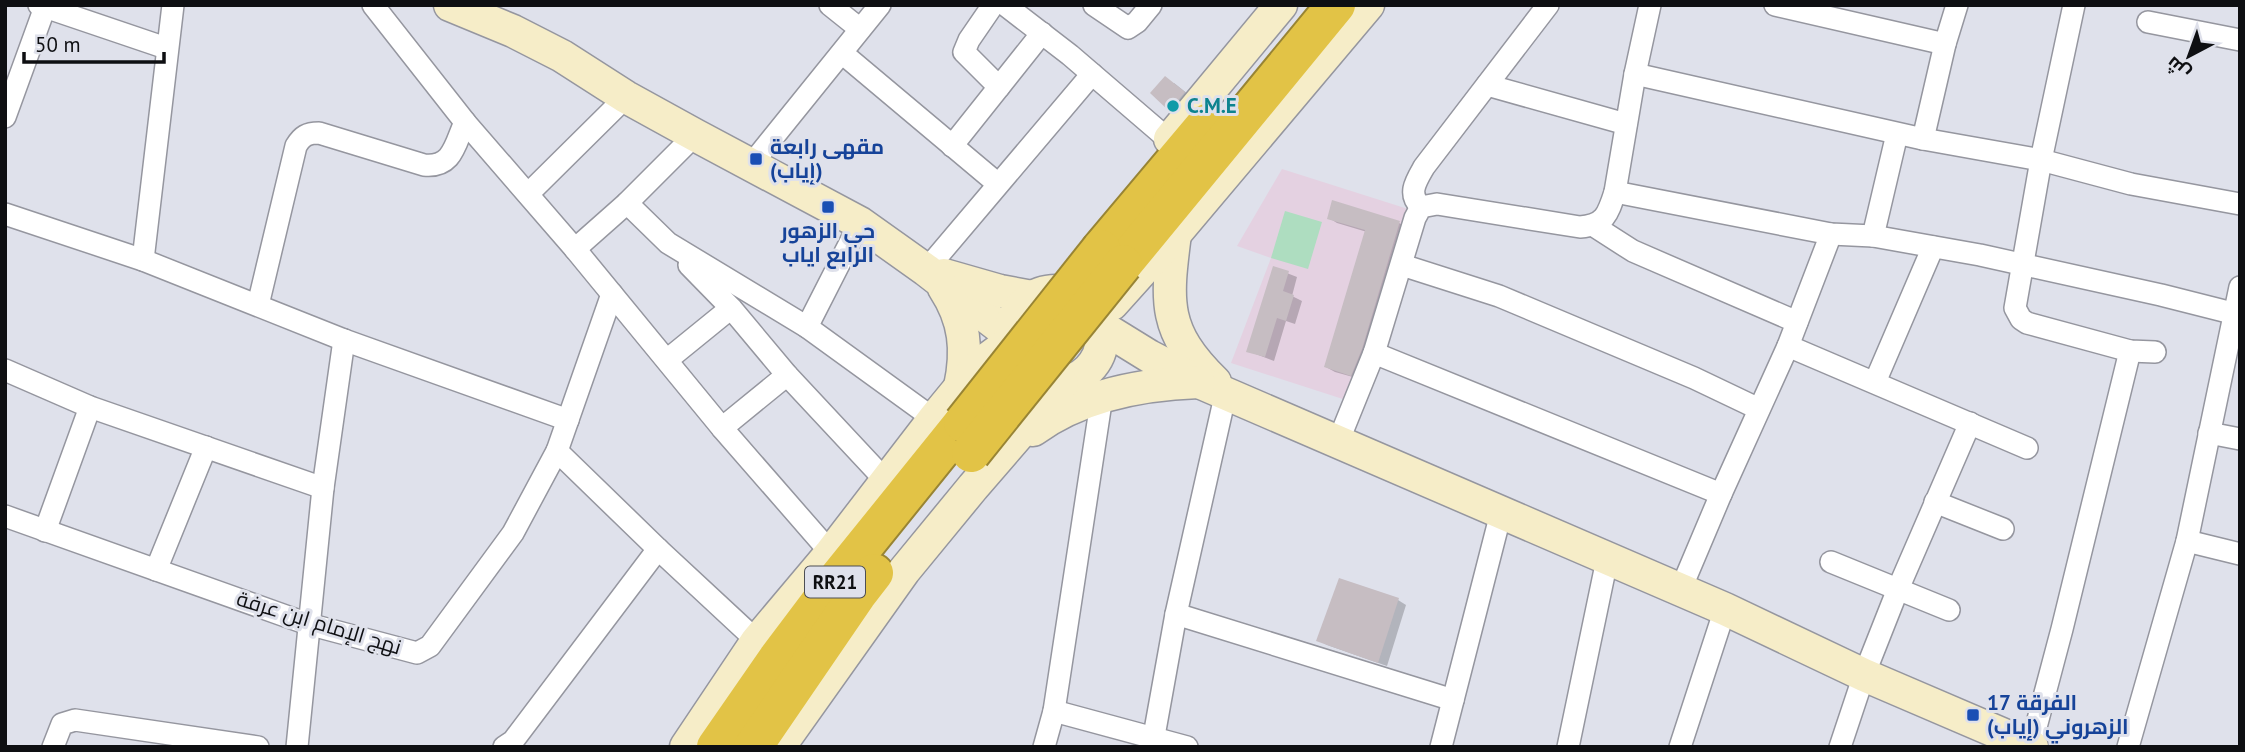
<svg xmlns="http://www.w3.org/2000/svg" width="2245" height="752" font-family="'PT Sans',Cairo,sans-serif">
<style>
.education{fill:#e4d1e1}
.green{fill:#aeddc0}
.shadow{fill:#0003}
.building{fill:#c6bdc2}
.lines{fill:none;stroke-linecap:round;stroke-linejoin:round}
.street-casing{stroke:#95969f;stroke-width:24}
.secondary-casing{stroke:#95969f;stroke-width:35}
.highway-casing{stroke:#988434;stroke-width:42}
.street{stroke:#fff;stroke-width:21}
.secondary{stroke:#f6edc8;stroke-width:32}
.highway{stroke:#e2c346;stroke-width:38}
.highway-bridge-casing{stroke:#988434;stroke-width:42;stroke-linecap:butt}
.highway-bridge{stroke:#e2c346;stroke-width:38}
.culture-dot{fill:#0f9aa8;stroke:#dfe1eb;stroke-width:2.5}
.transit-dot{fill:#1a4fb4;stroke:#dfe1eb;stroke-width:2.5}
.labels{text-anchor:middle;stroke-width:6;stroke-linejoin:round;paint-order:stroke}
.shield{fill:#dfe1eb;stroke:#4d4e53;stroke-width:2}
.shield-label{font-size:19px;font-weight:bold;fill:#0e0f12}
.culture-label{font-size:21px;font-weight:bold;fill:#0d838f;stroke:#dfe1eb;text-anchor:start}
.transit-label{font-size:21px;font-weight:bold;fill:#164399;stroke:#dfe1eb;text-anchor:start}
.street-label{font-size:21px;fill:#0e0f12;stroke:#dfe1eb}
</style>
<rect width="100%" height="100%" fill="#dfe1eb"/>
<!-- education -->
<polygon class="education" points="1282,169 1408,209 1349,401 1231,363 1271,258 1237,246"/>
<!-- green -->
<polygon class="green" points="1285,211 1322,222 1308,269 1271,258"/>
<!-- shadow -->
<g class="shadow">
<polygon points="1174,83 1193,98 1179,115 1170,110 1152,93"/>
<polygon points="1329,218 1399,223 1408,228 1360,379 1335,372 1326,367 1367,232 1337,223"/>
<polygon points="1274,268 1297,277 1292,296 1302,301 1295,324 1286,321 1274,361 1248,351"/>
<polygon points="1398,600 1406,605 1387,666 1327,645 1318,640"/>
</g>
<!-- building -->
<g class="building">
<polygon points="1165,76 1185,92 1169,111 1150,93"/>
<polygon points="1332,200 1400,221 1362,349 1351,376 1324,367 1365,230 1327,219"/>
<polygon points="1273,266 1289,271 1283,291 1294,295 1286,321 1277,318 1265,357 1246,352"/>
<polygon points="1339,578 1399,598 1378,663 1316,641"/>
</g>
<g class="lines">
<!-- street casing -->
<g class="street-casing">
<g id="street">
<polyline points="39,5 166,48"/>
<polyline points="373,5 465,122 575,249 722,428 831,553"/>
<polyline points="830,5 860,29"/>
<polyline points="993,5 969,40 964,52 999,87"/>
<polyline points="1005,5 1070,55 1169,140"/>
<polyline points="1094,5 1128,28 1137,22 1151,5"/>
<polyline points="1775,5 1945,44"/>
<polyline points="2074,5 2041,160 2015,308 2021,319 2027,323 2130,351 2155,352"/>
<polyline points="2148,22 2240,40"/>
<polyline points="842,53 998,184"/>
<polyline points="1635,74 1923,139 2041,160 2131,184 2240,204"/>
<polyline points="1487,85 1626,124"/>
<polyline points="5,117 45,7"/>
<polyline points="1923,139 1945,44 1957,5"/>
<polyline points="952,146 1042,33"/>
<polyline points="750,166 880,5"/>
<polyline points="1615,192 1831,234 1873,236 1980,255 2161,295 2240,315"/>
<polyline points="528,194 626,97"/>
<polyline points="627,203 668,243 807,327 934,419"/>
<path d="M1421,207C1407,194 1416,181 1424,167L1548,5"/>
<polyline points="5,214 143,260 344,340 568,420"/>
<polyline points="1594,226 1633,251 1797,322"/>
<polyline points="1873,236 1897,134"/>
<polyline points="575,249 627,203 695,135"/>
<polyline points="143,260 173,5"/>
<polyline points="689,265 731,308 787,375 886,481"/>
<polyline points="1402,265 1499,296 1694,378 1759,409"/>
<polyline points="926,270 1092,74"/>
<path d="M258,305L296,146C302,136 307,133 319,133L424,165C453,168 455,144 465,122"/>
<polyline points="807,327 860,223"/>
<polyline points="1788,346 2027,448"/>
<polyline points="1374,353 1721,494"/>
<polyline points="667,360 731,308"/>
<polyline points="5,370 90,407 323,488"/>
<polyline points="1875,382 1933,247"/>
<polyline points="722,428 787,375"/>
<polyline points="2209,433 2240,439"/>
<path d="M1338,442L1374,353L1415,218L1421,207L1437,204L1580,227C1605,225 1608,214 1615,192L1635,74L1650,5"/>
<polyline points="557,451 612,294"/>
<polyline points="1935,502 2003,529"/>
<polyline points="5,516 308,624 417,653 430,646 513,533 557,451 658,549 757,641"/>
<polyline points="45,531 90,407"/>
<polyline points="2187,541 2240,554"/>
<polyline points="1831,562 1949,610"/>
<polyline points="156,570 206,447"/>
<polyline points="1680,591 1721,494 1788,346 1831,234"/>
<polyline points="1176,614 1453,700"/>
<polyline points="1054,711 1187,747"/>
<polyline points="2031,746 2062,629 2130,351"/>
<polyline points="53,747 62,724 75,720 258,747"/>
<polyline points="297,747 323,488 344,340"/>
<polyline points="504,747 513,741 658,549"/>
<polyline points="1044,747 1054,711 1102,396"/>
<polyline points="1152,747 1176,614 1226,392"/>
<polyline points="1441,747 1501,513"/>
<polyline points="1568,747 1607,560"/>
<polyline points="1680,747 1725,609"/>
<polyline points="1840,747 1864,675 1898,589 1970,423"/>
<polyline points="2128,747 2187,541 2240,287"/>
</g>
</g>
<!-- secondary casing -->
<g class="secondary-casing">
<g id="secondary">
<polyline points="450,5 513,31 562,56 626,97 695,135 860,223 926,270 1010,335"/>
<polyline points="1170,139 1281,5"/>
<path d="M1175,234C1166,303 1163,331 1215,382"/>
<polyline points="944,275 1000,291 1032,297"/>
<path d="M944,288C965,320 968,350 960,387"/>
<circle cx="1056" cy="337" r="46"/>
<polyline points="1112,304 1175,234 1368,5"/>
<polyline points="1102,327 1149,356 1199,382 1725,609 1864,675 2032,747"/>
<path d="M1033,430C1081,395 1141,384 1199,382"/>
<polyline points="686,747 757,641 831,553 934,419 971,374 983,362 1010,342"/>
<polyline points="779,747 904,571 973,487 1062,384"/>
</g>
</g>
<!-- highway casing -->
<g class="highway-casing">
<g id="highway">
<polyline points="1101,249 1207,123"/>
<polyline points="1123,264 1336,5"/>
<polyline points="716,747 777,659 838,578 963,423"/>
<polyline points="753,747 857,595 874,573"/>
</g>
</g>
<!-- street -->
<use href="#street" class="street"/>
<!-- secondary -->
<use href="#secondary" class="secondary"/>
<!-- highway -->
<use href="#highway" class="highway"/>
<!-- highway-bridge casing -->
<g class="highway-bridge-casing">
<g id="highway-bridge">
<polyline points="963,423 1101,249"/>
<polyline points="971,453 1123,264"/>
</g>
</g>
<!-- highway-bridge -->
<use href="#highway-bridge" class="highway-bridge"/>
</g>
<!-- markers -->
<circle class="culture-dot" cx="1173" cy="106" r="7"/>
<g class="transit-dot">
<rect x="749" y="152" width="14" height="14" rx="3.5"/>
<rect x="821" y="200" width="14" height="14" rx="3.5"/>
<rect x="1966" y="708" width="14" height="14" rx="3.5"/>
</g>
<g class="labels">
<!-- shield labels -->
<rect class="shield" x="805" y="566.5" width="60" height="31" rx="5"/>
<g class="shield-label">
<text x="835" y="589">RR21</text>
</g>
<!-- culture labels -->
<g class="culture-label">
<text x="1187" y="113">C.M.E</text>
</g>
<!-- transit labels -->
<g class="transit-label">
<text x="770" y="154">مقهى رابعة<tspan x="770" dy="24">(إياب)</tspan></text>
<text x="828" y="238" text-anchor="middle">حي الزهور<tspan x="828" dy="24">الرابع اياب</tspan></text>
<text x="1987" y="710">الفرقة 17<tspan x="1987" dy="24">الزهروني (إياب)</tspan></text>
</g>
<!-- street labels -->
<g class="street-label">
<text transform="translate(319 623) rotate(17)" y="7">نهج الإمام ابن عرفة</text>
</g>
</g>
<!-- border -->
<rect width="2245" height="752" fill="none" stroke="#0e0f12" stroke-width="14"/>
<!-- north arrow -->
<g transform="translate(2189 56) rotate(221)" stroke="#dfe1eb" stroke-width="5" paint-order="stroke">
<path d="M0-5L12 26L0 18L-12 26Z" fill="#0e0f12"/>
<text y="-10" font-size="19" font-weight="bold" text-anchor="middle" fill="#0e0f12">ش</text>
</g>
<!-- scale -->
<path d="M24 52v10h140v-10" fill="none" stroke="#0e0f12" stroke-width="3.5"/>
<text x="35" y="52" font-size="21" fill="#0e0f12" stroke="#dfe1eb" stroke-width="5" paint-order="stroke">50 m</text>
</svg>
